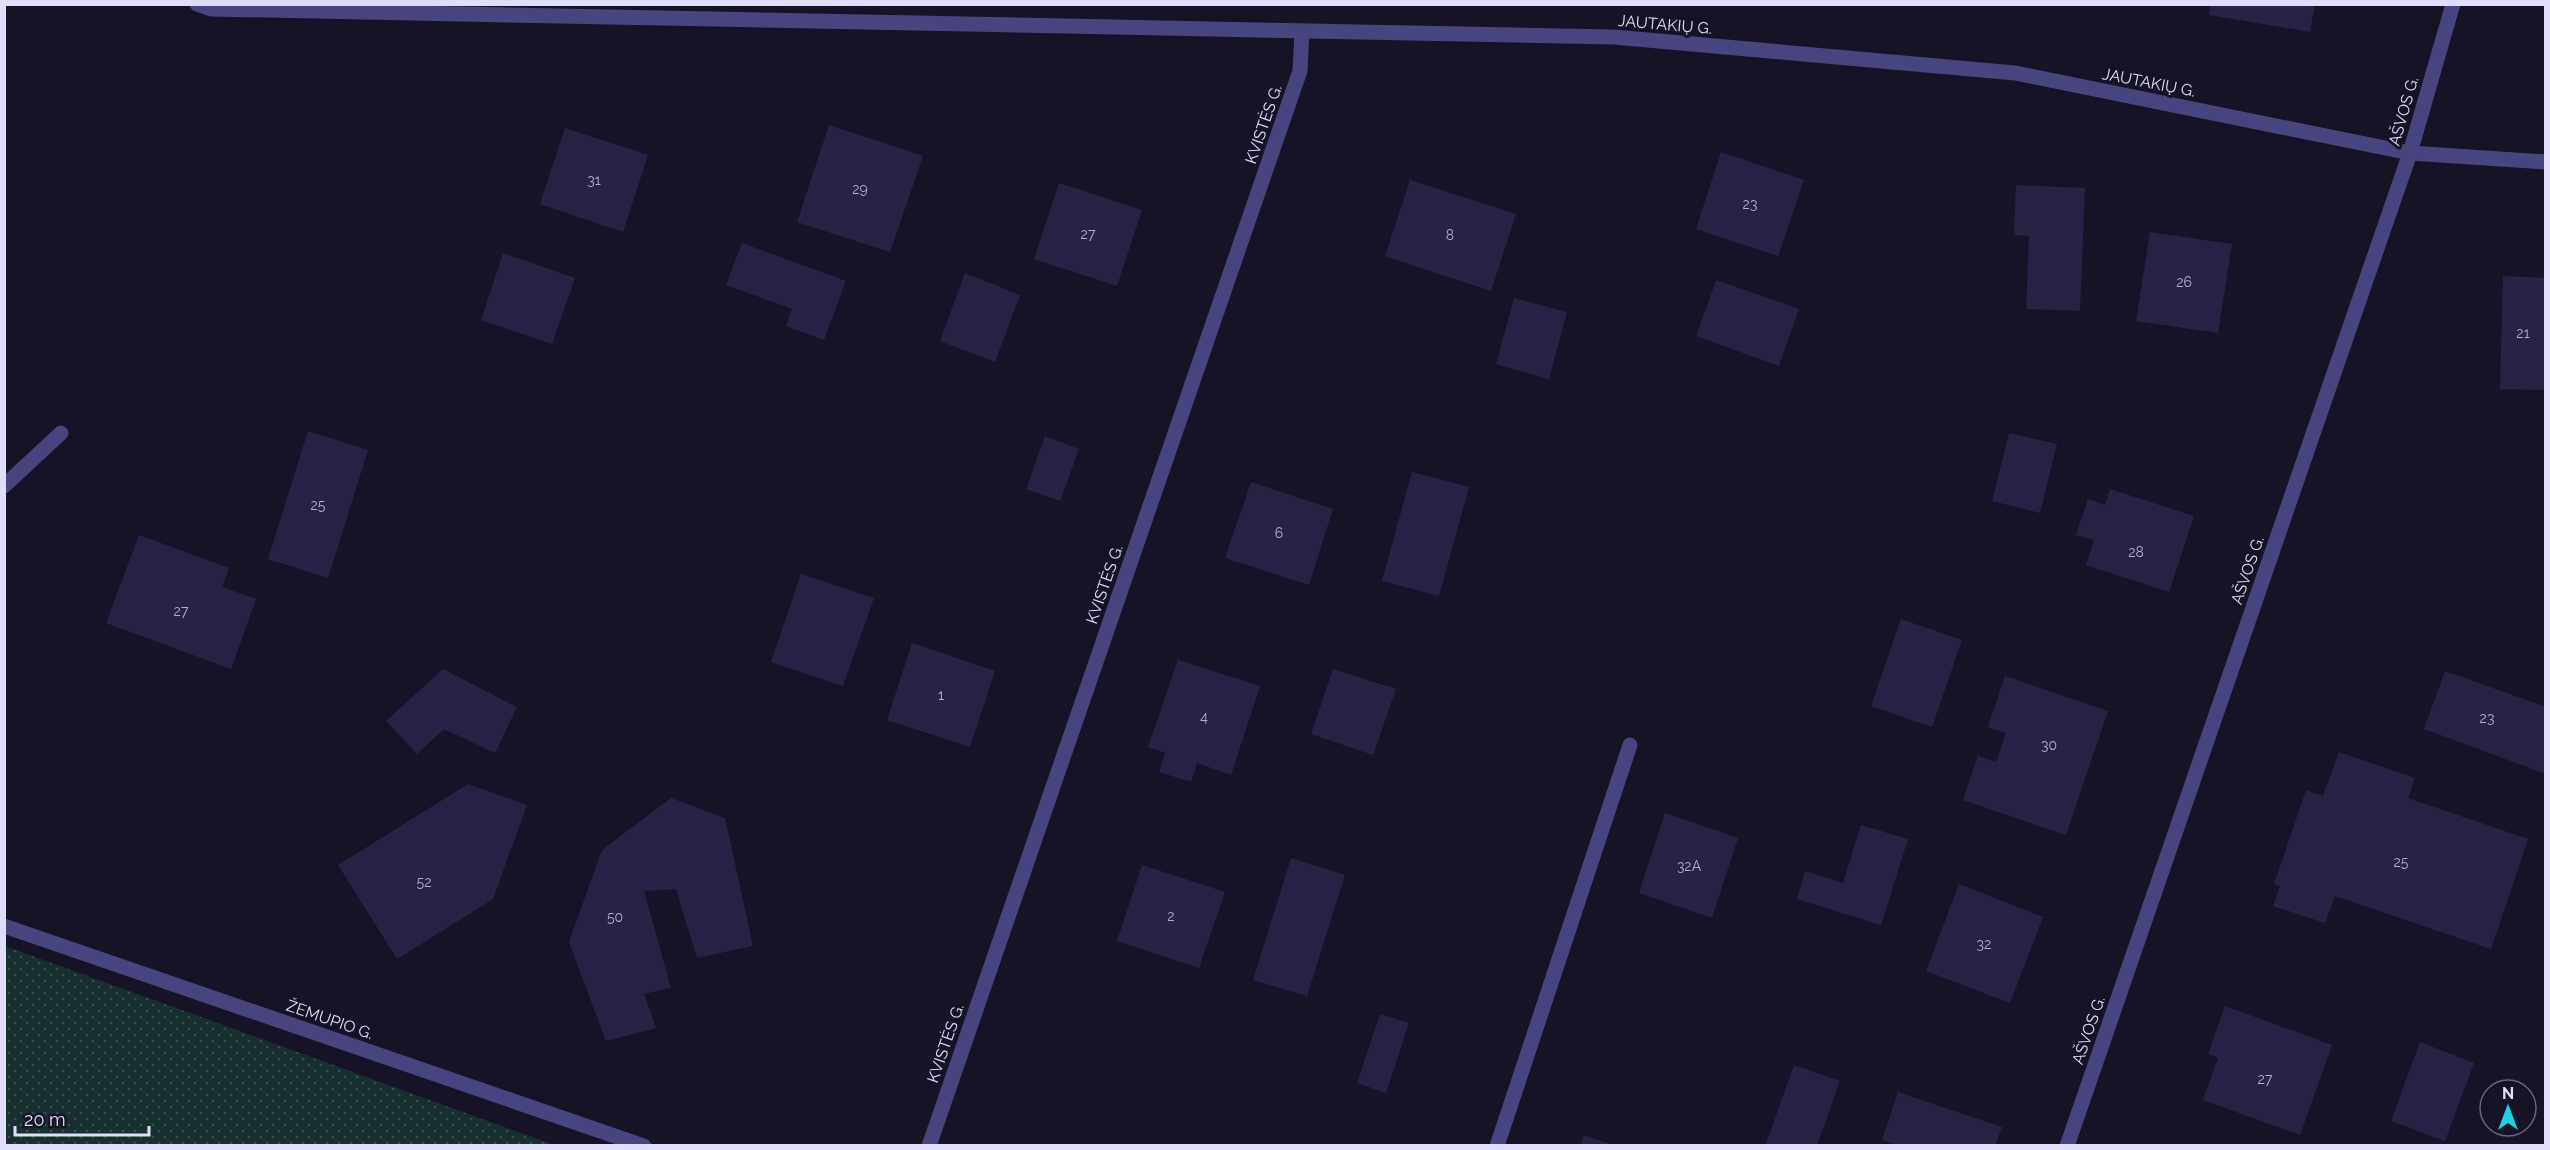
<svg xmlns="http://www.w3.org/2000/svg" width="2550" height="1150" font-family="Raleway,sans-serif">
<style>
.grass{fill:url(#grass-dots)}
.building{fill:#292245}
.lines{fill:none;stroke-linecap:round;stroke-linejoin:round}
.minor{stroke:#47447f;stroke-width:15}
.labels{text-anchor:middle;stroke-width:6;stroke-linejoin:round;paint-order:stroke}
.number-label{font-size:14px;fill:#b2aecd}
.street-label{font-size:16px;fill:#e0ddfa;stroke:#161326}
</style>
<defs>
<pattern id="grass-dots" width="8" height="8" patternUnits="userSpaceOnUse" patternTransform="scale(1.5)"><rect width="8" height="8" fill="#172f2e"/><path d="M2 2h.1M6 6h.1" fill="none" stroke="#384d4d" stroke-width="1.8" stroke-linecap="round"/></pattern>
</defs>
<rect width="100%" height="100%" fill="#161326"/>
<!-- grass -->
<polygon class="grass" points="5,946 554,1145 5,1145"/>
<!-- building -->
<g class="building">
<polygon points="2210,4 2315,4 2310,32 2209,15"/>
<polygon points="829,125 923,156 890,252 797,222"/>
<polygon points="565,128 648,155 623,232 540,204"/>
<polygon points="1721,152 1804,180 1778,256 1696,229"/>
<polygon points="1410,180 1516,214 1491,291 1385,256"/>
<polygon points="1059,183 1142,210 1117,286 1034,259"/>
<polygon points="2016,185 2085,188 2080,311 2026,309 2029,236 2014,235"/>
<polygon points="2150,232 2232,244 2218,333 2136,321"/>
<polygon points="742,243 846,281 824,340 786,326 792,309 726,285"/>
<polygon points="503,253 575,278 552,344 481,320"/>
<polygon points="965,273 1020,295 995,362 940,341"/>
<polygon points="2503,276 2546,278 2546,390 2500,389"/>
<polygon points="1716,280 1799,309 1779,366 1696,336"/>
<polygon points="1514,298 1567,312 1549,379 1496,364"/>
<polygon points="308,431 368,450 328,578 268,559"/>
<polygon points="2009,433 2057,444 2040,513 1992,501"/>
<polygon points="1045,436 1079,449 1060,501 1026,489"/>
<polygon points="1412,472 1469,487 1439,596 1382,581"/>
<polygon points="1251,482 1333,509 1309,585 1225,558"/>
<polygon points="2110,489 2194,516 2169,592 2086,565 2094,540 2076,535 2088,499 2105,505"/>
<polygon points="139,535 229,568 222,587 256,599 231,669 106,623"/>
<polygon points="801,574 874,598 843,686 771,662"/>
<polygon points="1901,619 1962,640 1932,727 1871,706"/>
<polygon points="912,643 995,671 970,747 887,720"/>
<polygon points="1178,660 1260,686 1231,775 1197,763 1191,782 1159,772 1165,753 1148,747"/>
<polygon points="443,669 517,707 495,753 444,729 417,754 386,721"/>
<polygon points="1333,669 1396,689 1373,755 1311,734"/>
<polygon points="2445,671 2546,707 2546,774 2424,729"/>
<polygon points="2005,676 2108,711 2066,835 1963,800 1978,756 1996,762 2006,733 1988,727"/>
<polygon points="2339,752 2415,778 2408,798 2528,839 2491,949 2335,896 2325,923 2273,906 2280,886 2274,884 2306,790 2323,796"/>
<polygon points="468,784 527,805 493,899 397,959 338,865"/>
<polygon points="671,798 725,818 753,946 697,958 676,889 644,891 671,988 644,994 656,1028 606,1041 569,942 602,850"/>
<polygon points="1665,813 1738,838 1712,918 1639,893"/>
<polygon points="1861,825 1908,839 1881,925 1797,899 1805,871 1843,883"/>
<polygon points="1291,858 1345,875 1307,996 1253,980"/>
<polygon points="1142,865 1225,892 1199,968 1117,941"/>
<polygon points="1959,884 2043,917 2010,1003 1926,971"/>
<polygon points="2225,1006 2332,1045 2300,1135 2203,1100 2218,1058 2208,1054"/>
<polygon points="1380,1014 1409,1023 1386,1093 1357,1083"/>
<polygon points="2420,1042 2474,1063 2445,1141 2391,1121"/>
<polygon points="1794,1065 1840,1081 1817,1146 1765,1146"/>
<polygon points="1898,1092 2002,1127 1995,1146 1898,1146 1882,1140"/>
<polygon points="1584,1135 1613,1145 1613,1146 1580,1146"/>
</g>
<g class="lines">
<!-- minor -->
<g class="minor">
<polyline points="197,4 211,9 1614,37 2015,73 2410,153 2546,162"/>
<polyline points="4,486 61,433"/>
<polyline points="4,926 644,1146"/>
<polyline points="929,1146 1291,97 1300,71 1302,31"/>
<polyline points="1497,1146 1630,745"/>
<polyline points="2067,1146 2410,153 2453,4"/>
</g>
</g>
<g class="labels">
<!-- number labels -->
<g class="number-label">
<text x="594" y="185">31</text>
<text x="860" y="194">29</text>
<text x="1750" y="209">23</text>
<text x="1088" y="239">27</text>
<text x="1450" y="240">8</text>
<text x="2184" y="287">26</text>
<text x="2523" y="338">21</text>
<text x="318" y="510">25</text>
<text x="1279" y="538">6</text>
<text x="2136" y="557">28</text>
<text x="181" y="616">27</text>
<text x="941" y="700">1</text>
<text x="1204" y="722">4</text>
<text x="2487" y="723">23</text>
<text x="2049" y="750">30</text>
<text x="2401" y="867">25</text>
<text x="1689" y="871">32A</text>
<text x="424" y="887">52</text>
<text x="1171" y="921">2</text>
<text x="615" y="922">50</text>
<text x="1984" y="949">32</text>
<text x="2265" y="1084">27</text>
</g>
<!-- street labels -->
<g class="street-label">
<text transform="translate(1665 24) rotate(5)" y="6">JAUTAKIŲ G.</text>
<text transform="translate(2149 82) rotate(11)" y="6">JAUTAKIŲ G.</text>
<text transform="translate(2403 111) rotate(-74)" y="6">AŠVOS G.</text>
<text transform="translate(1263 124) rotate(-71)" y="6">KVISTĖS G.</text>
<text transform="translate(2247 570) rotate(-71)" y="6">AŠVOS G.</text>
<text transform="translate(1104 584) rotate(-71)" y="6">KVISTĖS G.</text>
<text transform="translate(330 1019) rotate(19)" y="6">ŽEMUPIO G.</text>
<text transform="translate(2088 1030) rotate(-71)" y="6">AŠVOS G.</text>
<text transform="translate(945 1043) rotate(-71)" y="6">KVISTĖS G.</text>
</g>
</g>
<!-- border -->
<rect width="2550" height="1150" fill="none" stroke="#e0ddfa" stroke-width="12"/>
<!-- north arrow -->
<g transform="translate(2508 1108)"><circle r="28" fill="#161326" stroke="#67647b" stroke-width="1.5"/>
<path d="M0-4.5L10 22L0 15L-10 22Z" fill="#22cee1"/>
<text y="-9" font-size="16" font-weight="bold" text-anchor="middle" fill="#e0ddfa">N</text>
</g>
<!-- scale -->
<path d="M15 1126v9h134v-9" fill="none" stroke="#e0ddfa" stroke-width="3"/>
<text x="24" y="1126" font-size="18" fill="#e0ddfa" stroke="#161326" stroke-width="4.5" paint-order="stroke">20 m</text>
</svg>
